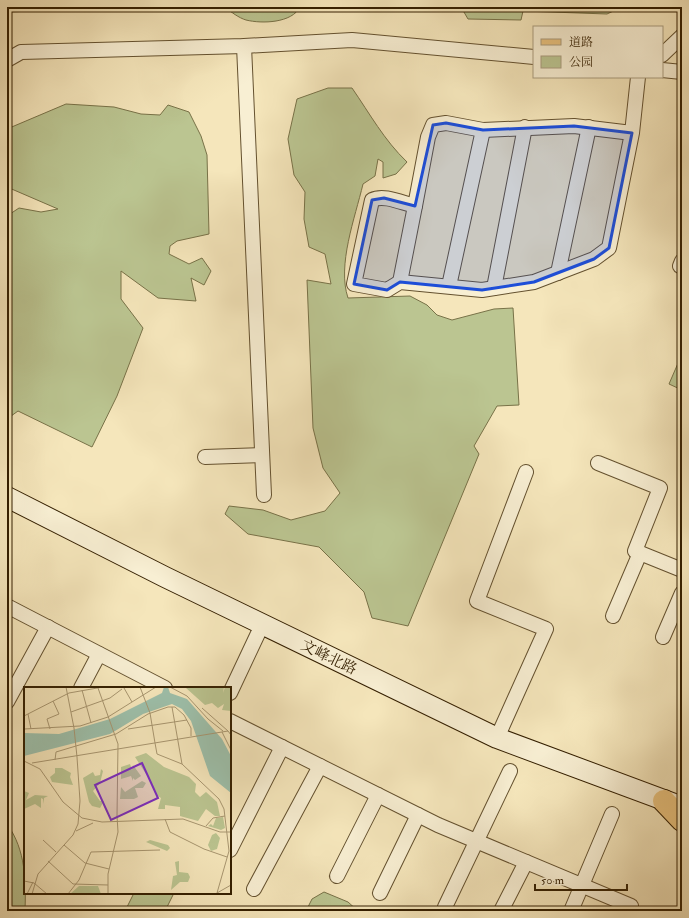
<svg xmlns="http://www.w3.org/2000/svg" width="689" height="918" font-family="'IM FELL Double Pica','Noto Serif SC',serif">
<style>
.green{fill:#bbc591;stroke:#787248}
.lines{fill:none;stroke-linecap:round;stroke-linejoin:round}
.street-casing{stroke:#64512f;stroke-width:16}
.secondary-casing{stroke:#341f00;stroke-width:22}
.primary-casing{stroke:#341f00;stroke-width:24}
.street{stroke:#f8efd3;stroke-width:14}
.secondary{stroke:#f8efd3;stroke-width:20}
.primary{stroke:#eac37e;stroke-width:22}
.marked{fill:#1d4ed8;fill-opacity:0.2;stroke:#1d4ed8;stroke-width:3;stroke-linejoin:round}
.labels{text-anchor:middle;stroke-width:3.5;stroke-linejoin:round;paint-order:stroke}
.street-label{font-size:15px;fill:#341f00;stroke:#f8efd3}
.inset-road{fill:none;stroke:#a89670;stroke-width:1}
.view{fill:#7b2cbf;fill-opacity:0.15;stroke:#7b2cbf;stroke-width:2}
.inset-edge{fill:none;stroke:#341f00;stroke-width:2}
</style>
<rect width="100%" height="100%" fill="#f5e6bb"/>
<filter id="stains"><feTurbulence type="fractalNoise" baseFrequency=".005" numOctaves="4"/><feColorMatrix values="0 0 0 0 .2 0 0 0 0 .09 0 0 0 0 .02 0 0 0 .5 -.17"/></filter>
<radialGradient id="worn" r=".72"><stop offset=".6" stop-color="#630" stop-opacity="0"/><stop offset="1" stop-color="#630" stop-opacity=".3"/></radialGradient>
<!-- green -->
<g class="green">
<polygon points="7,7 136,7 7,12"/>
<path d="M225,7H300C292,23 262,24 246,20C239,18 231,12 225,7Z"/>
<polygon points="461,7 622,7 607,14 523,11 521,20 468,19"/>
<path d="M328,88H352C370,114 384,140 407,162L396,174L383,178V162L378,159L375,176L363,184C355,218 337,265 348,298L410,296L427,305L437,315L452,320L494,309L513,308L519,405L497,406L474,446L479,454L408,626L372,618L364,592L319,547L248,534L225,514L229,506L263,510L291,520L325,511L340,493L323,468L313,428L307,280L331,284L325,254L309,247L304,219L305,192L294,175L288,139L297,99Z"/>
<polygon points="66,104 114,107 141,114 160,115 168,105 189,112 201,136 207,155 209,234 177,241 170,246 169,254 189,264 202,258 211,271 204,285 191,278 196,301 158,298 121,271 121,299 143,328 117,396 92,447 18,411 7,419 7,216 19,208 41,212 58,209 7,187 7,129"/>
<polygon points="682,354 682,390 669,384"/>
<path d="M7,824C26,850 26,882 25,911H7Z"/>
<polygon points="324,892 348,902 358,911 306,911 312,899"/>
<polygon points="134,893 174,893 165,911 125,911"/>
</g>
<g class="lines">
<!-- street casing -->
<g class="street-casing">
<g id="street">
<polyline points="244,46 264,495"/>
<polyline points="662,55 682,36"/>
<polyline points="7,60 21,52 244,46 352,40 534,57"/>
<polyline points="662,70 682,72"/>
<path d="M632,133L609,248L594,259L534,282L482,290L400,282L387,290L354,284L372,200C384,194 402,203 415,206L428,137L433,125L446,123L483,130L574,126L632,133L638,77"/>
<polyline points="680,266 682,261"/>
<polyline points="558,273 589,127"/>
<polyline points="400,282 415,206"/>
<polyline points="449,286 483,130"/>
<polyline points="494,288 525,127"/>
<polyline points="205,457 262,455"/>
<polyline points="598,463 660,488 635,551 682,570"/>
<polyline points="7,606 165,688"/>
<polyline points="613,616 640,553"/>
<polyline points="663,637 682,593"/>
<polyline points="81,688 99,654"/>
<polyline points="230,693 262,625"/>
<polyline points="7,702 48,627"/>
<polyline points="230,721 438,825 631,906"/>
<polyline points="497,738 546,629 477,601 526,472"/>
<polyline points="230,850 282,747"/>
<polyline points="337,876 378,795"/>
<polyline points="254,889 320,766"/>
<polyline points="380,893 418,815"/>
<polyline points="445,907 510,771"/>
<polyline points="501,911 526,862"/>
<polyline points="571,911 612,814"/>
</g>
</g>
<!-- secondary casing -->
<g class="secondary-casing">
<polyline id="secondary" points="7,497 165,577 497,738 680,806"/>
</g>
<!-- primary casing -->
<g class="primary-casing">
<polyline id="primary" points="664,801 682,820"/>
</g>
<!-- street -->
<use href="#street" class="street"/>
<!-- secondary -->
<use href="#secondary" class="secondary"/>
<!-- primary -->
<use href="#primary" class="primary"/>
</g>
<!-- marked area -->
<path class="marked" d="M446,123L483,130L574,126L632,133L609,248L594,259L534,282L482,290L400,282L387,290L354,284L372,200L384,198L415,206L433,125Z"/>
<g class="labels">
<!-- street labels -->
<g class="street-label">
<text transform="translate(329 657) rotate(26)" y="5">文峰北路</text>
</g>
</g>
<!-- overview -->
<g transform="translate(24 687)">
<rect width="207" height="207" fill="#f5e6bb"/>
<path d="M200,0L199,6L201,0H207V24L198,23L200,17L194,21L188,16L181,18L162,1ZM122,66L140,80L165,90L172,97L171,105L176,110L182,105L193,115L196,129H191L182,122L174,134L156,129V120L141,118V122H134L137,111L132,108L126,93L111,70ZM106,77L108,83L109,78L117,89L111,93L109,91V94L107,89L97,92V80ZM31,81H38L47,86L46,90L49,98L28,95L26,90L31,86ZM77,82L79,84L76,96L69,104L76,114H80L76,121L68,119L65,115L59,91L69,85L71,89L76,88ZM118,94L122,96L119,101H111L114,110L110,112H96L97,100L101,105ZM0,104L5,106L2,113L11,108L24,109L20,111V117L19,112L17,111V121L11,117L0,122ZM199,130L201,141L197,143L184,139L187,137L189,139L192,131ZM192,146L196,151L193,162L187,164L184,158L188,148ZM126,153L144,158L146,161L143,164L122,155ZM155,174V185L164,186L166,190L164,195H156L147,203L149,189L153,188L151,175ZM55,199H74L77,207H46Z" fill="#bbc591"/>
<path d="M140,0H144L146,6L163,12L198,52L207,69V106L186,89L167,34L158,22L148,17L119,27L86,47L0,69V46L35,47L86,32L138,6Z" fill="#9dc0ab"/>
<path class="inset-road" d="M42,0L50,41L53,70M116,0L126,26L131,56M146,0L163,9L184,32L199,44M74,1L94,57L93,129M100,1L108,15M58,3L67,36M148,20L158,77L195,112L200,122L205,164L193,206M178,21L204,44M47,25L86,11L98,2M4,27L7,42M0,29L45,6L79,0M0,42L56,39L84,30L132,0M26,42L23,32L35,27L29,14M104,42L163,33M198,45L207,63M131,56L133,67L158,77M31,73L32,65L92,47L124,27L144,20H151L160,28L167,41V49M0,74L16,82L39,115L58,131L78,135L159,132L196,145H207M8,76L204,44L207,48M141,132L146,145L180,162L203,170M182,139L189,131L201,129M52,144L69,136M19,153L32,165M40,158L61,176L85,182M24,174L49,197L84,198M0,194L10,196L23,207M193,206L207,198M3,207L9,195M8,207L14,187L49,148L54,137L56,114L53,70M44,207L55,193L67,165L136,163M84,207V187L94,145L93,129"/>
<path class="view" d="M118,76L134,111L87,133L71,98Z"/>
<rect width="207" height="207" class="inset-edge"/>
</g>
<!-- margin -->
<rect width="689" height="918" fill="none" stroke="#f5e6bb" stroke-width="24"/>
<rect x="8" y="8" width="673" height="902" fill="none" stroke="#341f00" stroke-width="2"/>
<rect x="12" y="12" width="665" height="894" fill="none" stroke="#341f00"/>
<!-- legend -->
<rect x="533" y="26" width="130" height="52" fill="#f8efd3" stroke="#aa9c7f"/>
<rect x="541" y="39" width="20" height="6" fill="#eac37e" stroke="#aa9c7f"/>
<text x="569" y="46" font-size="12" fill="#341f00">道路</text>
<rect x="541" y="56" width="20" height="12" fill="#bbc591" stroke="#aa9c7f"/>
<text x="569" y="66" font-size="12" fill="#341f00">公园</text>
<!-- scale -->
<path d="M535 884v6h92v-6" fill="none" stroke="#341f00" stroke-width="2"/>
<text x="541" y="884" font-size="12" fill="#341f00" stroke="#f8efd3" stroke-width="3" paint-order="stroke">50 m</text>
<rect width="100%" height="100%" filter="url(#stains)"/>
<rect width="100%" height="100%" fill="url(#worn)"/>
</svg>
